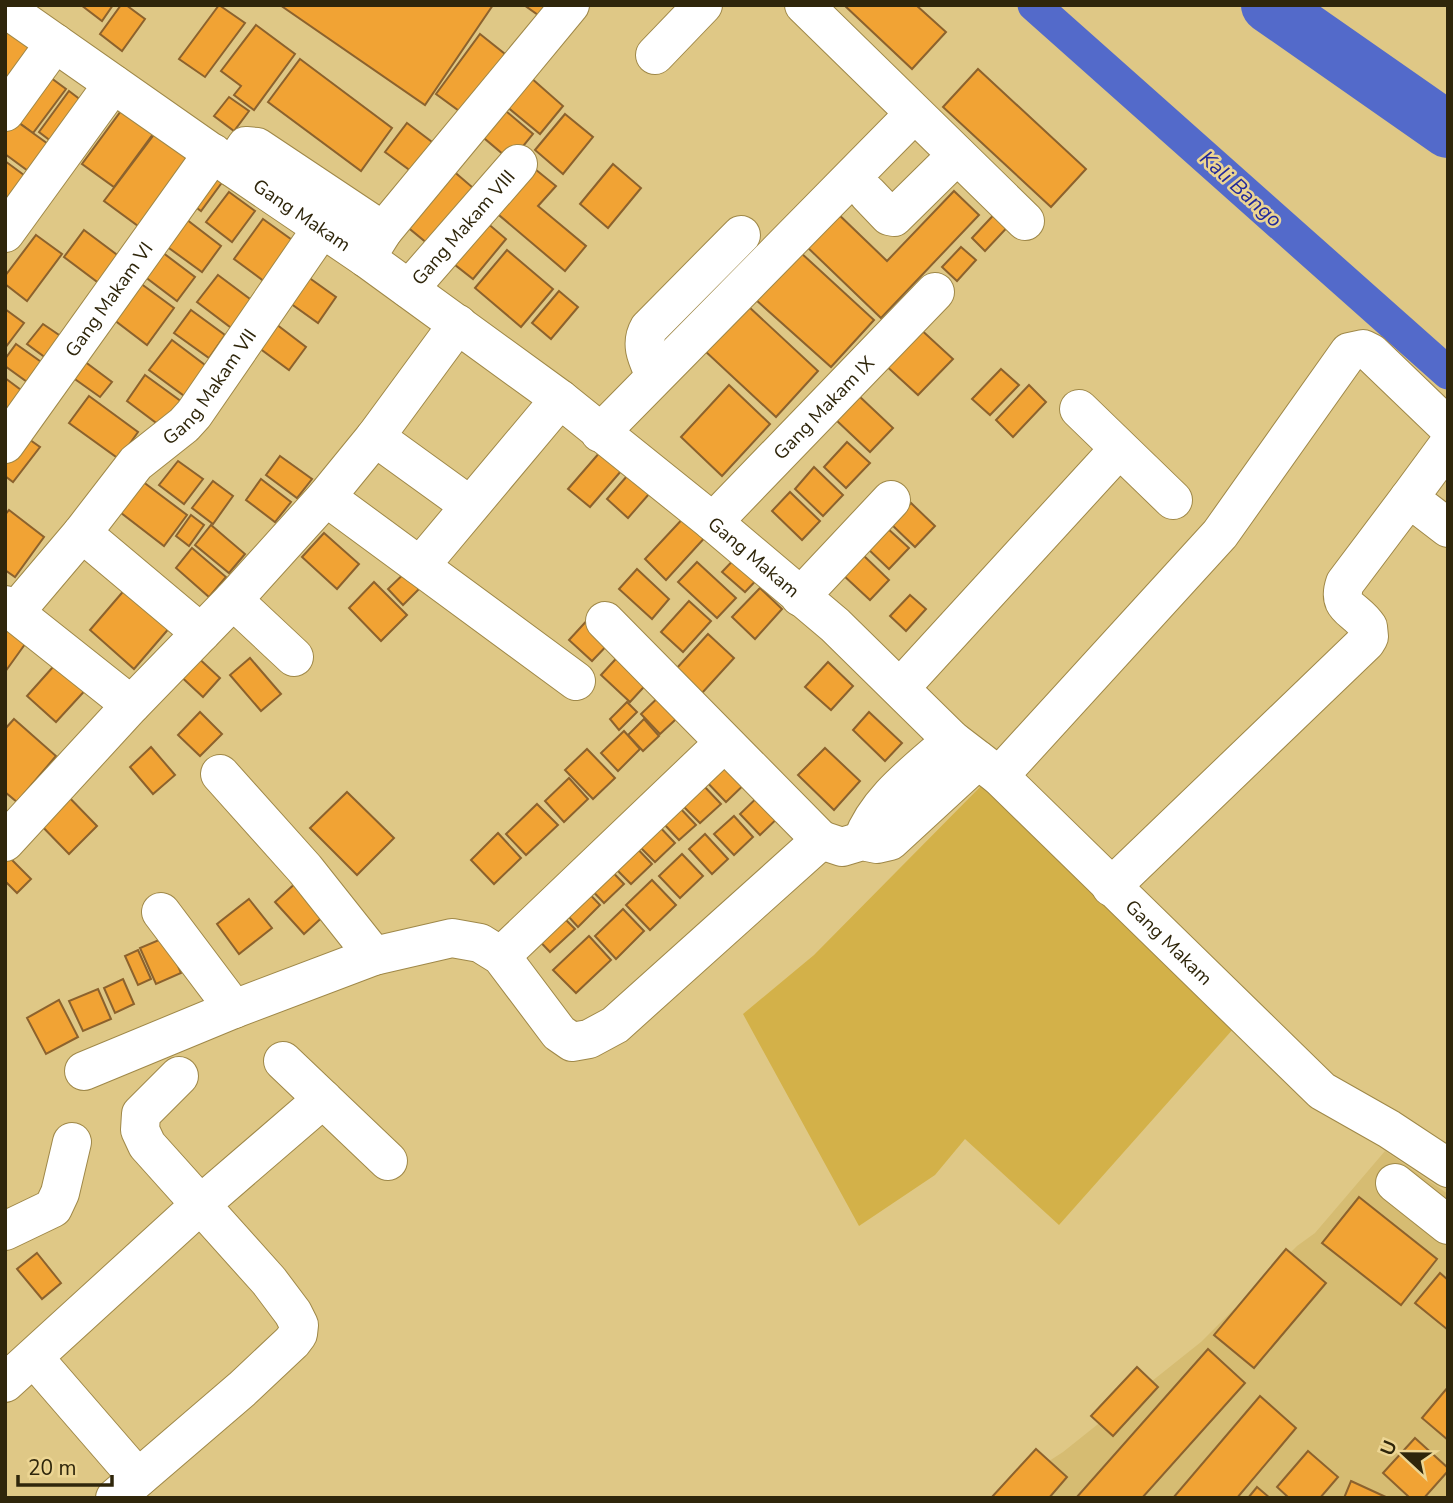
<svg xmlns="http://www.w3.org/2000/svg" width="1453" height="1503" font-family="'Nunito Sans',sans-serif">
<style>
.built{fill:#d6bc72}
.green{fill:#d3b149}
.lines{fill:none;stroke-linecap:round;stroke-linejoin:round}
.canal{stroke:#536aca;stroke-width:33}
.river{stroke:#536aca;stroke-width:56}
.building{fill:#f1a334;stroke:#8c622d;stroke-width:2}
.minor-casing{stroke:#9f8848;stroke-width:40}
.minor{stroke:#fff;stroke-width:38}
.labels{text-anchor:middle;stroke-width:5;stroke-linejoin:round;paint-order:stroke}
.street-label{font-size:19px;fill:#2f260b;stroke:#ecd593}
.water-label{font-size:21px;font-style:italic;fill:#22299b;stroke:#ecd593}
</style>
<rect width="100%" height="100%" fill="#dfc886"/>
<!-- built -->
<polygon class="built" points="1385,1151 1448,1194 1448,1498 992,1498 1063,1452 1201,1342 1297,1246 1315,1233"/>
<!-- green -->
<polygon class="green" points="981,786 1001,795 1234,1028 1059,1225 965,1139 935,1175 859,1226 743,1014 814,955"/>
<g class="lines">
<!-- canal -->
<polyline class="canal" points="1034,5 1448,373"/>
<!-- river -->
<polyline class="river" points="1269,5 1448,130"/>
</g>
<!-- building -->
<g class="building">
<polygon points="81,5 113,5 102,21"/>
<polygon points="121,5 126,5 145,19 122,51 100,34"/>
<polygon points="219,5 245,23 205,77 179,59"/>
<polygon points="280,5 493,5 425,105"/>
<polygon points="524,5 550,5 541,17"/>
<polygon points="844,5 916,5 946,32 912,69"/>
<polygon points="256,25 295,54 254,110 234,95 241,86 221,71"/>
<polygon points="5,30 32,49 5,85"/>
<polygon points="480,34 505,54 462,113 436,94"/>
<polygon points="300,59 392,128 361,171 268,102"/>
<polygon points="978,69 1086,169 1051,207 943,107"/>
<polygon points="43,72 66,89 33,133 10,116"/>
<polygon points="530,77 563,106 540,134 506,106"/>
<polygon points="69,91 90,107 60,148 39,132"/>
<polygon points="229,97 249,111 234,131 214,116"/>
<polygon points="500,106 533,134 511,161 478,133"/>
<polygon points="121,111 153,134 114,187 82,164"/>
<polygon points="565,114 593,137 563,174 535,150"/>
<polygon points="12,118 55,149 35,176 5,154 5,127"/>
<polygon points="407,123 436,145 415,174 385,152"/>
<polygon points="159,128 203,161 149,234 104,201"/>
<polygon points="5,161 36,184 5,210"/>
<polygon points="613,164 641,188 608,228 580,204"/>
<polygon points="530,165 556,186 538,206 586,246 565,271 493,210"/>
<polygon points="211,166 226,177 201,211 186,200"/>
<polygon points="451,169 479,193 433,248 405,225"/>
<polygon points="954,191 979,215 881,318 804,244 835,211 887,261"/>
<polygon points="229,192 255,211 232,242 206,222"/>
<polygon points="1002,206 1015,219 985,251 972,238"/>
<polygon points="182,216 221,246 202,272 162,243"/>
<polygon points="479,216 506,239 473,279 445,257"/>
<polygon points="263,219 299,245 269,285 234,259"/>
<polygon points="84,230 128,263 108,290 64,257"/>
<polygon points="36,235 62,254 27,301 5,284 5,276"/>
<polygon points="961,247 976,260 957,281 942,267"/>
<polygon points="158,249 195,277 177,301 140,273"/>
<polygon points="507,250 553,289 521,327 475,288"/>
<polygon points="800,252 874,320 831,367 756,300"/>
<polygon points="301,272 336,297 318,323 283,298"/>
<polygon points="218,275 254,302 234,330 197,302"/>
<polygon points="136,280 174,308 147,345 109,316"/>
<polygon points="559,291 578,307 551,339 532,323"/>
<polygon points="748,306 818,371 776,417 705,351"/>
<polygon points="5,309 24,323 5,348"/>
<polygon points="191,310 225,335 209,358 174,333"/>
<polygon points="272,321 306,347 289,370 255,345"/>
<polygon points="43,324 62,337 46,358 27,344"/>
<polygon points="917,326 953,359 918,395 883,363"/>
<polygon points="172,340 209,368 187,398 149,370"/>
<polygon points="16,344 44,364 30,384 5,366 5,359"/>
<polygon points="84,361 112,382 100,397 72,377"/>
<polygon points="1001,369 1019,385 990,415 972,399"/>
<polygon points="145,375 182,402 163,428 127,401"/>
<polygon points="5,378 21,390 8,409 5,407"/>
<polygon points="729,385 770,424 722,476 681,437"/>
<polygon points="1029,385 1046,402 1013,437 996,420"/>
<polygon points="89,396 138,432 119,459 69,423"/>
<polygon points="859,396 893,428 870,452 836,420"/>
<polygon points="23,435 40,447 13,482 5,476 5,459"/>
<polygon points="847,442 870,463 846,488 824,467"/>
<polygon points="607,444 628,463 590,507 568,489"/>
<polygon points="280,456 312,479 297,498 266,475"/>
<polygon points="178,461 203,479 184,504 159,485"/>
<polygon points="814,467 843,495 823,516 795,489"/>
<polygon points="634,468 656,486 628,518 607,499"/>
<polygon points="138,478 187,515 164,546 116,509"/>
<polygon points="261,479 291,502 275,522 246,500"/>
<polygon points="213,481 233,496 213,524 192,508"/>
<polygon points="790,492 820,521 802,540 772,511"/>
<polygon points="911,503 935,526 915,547 891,524"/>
<polygon points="9,510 44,537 15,577 5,570 5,515"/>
<polygon points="688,513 709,533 666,580 645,559"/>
<polygon points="191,515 204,525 189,546 176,536"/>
<polygon points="211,525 245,554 229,573 195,545"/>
<polygon points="886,527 909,548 889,569 867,548"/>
<polygon points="324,533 359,564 337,589 302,557"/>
<polygon points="192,548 226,577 209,597 176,568"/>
<polygon points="742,551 764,572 745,592 722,572"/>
<polygon points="862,554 889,580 870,600 843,575"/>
<polygon points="697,562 736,598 717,618 678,582"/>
<polygon points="414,564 429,579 403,605 388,589"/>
<polygon points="637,569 669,599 652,619 619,589"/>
<polygon points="133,580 177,619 134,669 90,630"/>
<polygon points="374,582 407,615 381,641 349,608"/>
<polygon points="760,588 782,609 755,639 732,617"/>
<polygon points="910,595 926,609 906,631 890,616"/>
<polygon points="689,601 711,621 683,652 661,632"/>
<polygon points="592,615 615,637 592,661 569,640"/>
<polygon points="13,619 33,633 5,672 5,631"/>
<polygon points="708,634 734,658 702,693 676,669"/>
<polygon points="624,650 653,677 630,702 601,675"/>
<polygon points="194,654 220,678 203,697 176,672"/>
<polygon points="61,658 90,685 56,722 27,696"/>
<polygon points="250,658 281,694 261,711 230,675"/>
<polygon points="828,662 853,686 831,710 805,687"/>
<polygon points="668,688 688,708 660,734 641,714"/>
<polygon points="627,702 637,712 619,730 610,719"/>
<polygon points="200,712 222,734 200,756 178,735"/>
<polygon points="869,712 902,743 885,761 853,730"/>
<polygon points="14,719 56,756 17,802 5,792 5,729"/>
<polygon points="644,719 659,736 643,751 628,735"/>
<polygon points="624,731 640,749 618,771 601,753"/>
<polygon points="151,747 175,775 153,794 130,767"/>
<polygon points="825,748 860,781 834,810 798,775"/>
<polygon points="587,749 615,778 593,799 565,770"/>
<polygon points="729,751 753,776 726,802 702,777"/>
<polygon points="569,778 588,799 564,822 545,801"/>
<polygon points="702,784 721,804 700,823 681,804"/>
<polygon points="60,788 97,826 69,854 32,816"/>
<polygon points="765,790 785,811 760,835 740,814"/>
<polygon points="347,792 394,838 357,875 310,828"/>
<polygon points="537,804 558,825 526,855 506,834"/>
<polygon points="679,807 696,825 679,840 663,823"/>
<polygon points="734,816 753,837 734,855 714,834"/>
<polygon points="656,823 675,843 655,862 636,843"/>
<polygon points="498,833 521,858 494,884 471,860"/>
<polygon points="705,834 728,859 712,874 689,849"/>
<polygon points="631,842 652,864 631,884 610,863"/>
<polygon points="5,853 31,879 17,893 5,881"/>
<polygon points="682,854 703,876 680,898 659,876"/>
<polygon points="604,863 624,884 604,903 584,882"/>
<polygon points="299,880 328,912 304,934 275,902"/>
<polygon points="652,880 676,905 650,930 626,905"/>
<polygon points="580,884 600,905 578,927 558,905"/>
<polygon points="249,899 272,928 239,954 217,924"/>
<polygon points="553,907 575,929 550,952 529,930"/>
<polygon points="623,909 644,931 616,959 595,936"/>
<polygon points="589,936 611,960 576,993 553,970"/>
<polygon points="166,937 181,973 156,984 140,948"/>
<polygon points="138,950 151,979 138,985 125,956"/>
<polygon points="123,979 134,1004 115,1013 104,988"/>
<polygon points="98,989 111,1019 83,1031 69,1001"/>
<polygon points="59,1000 78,1037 46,1054 27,1018"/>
<polygon points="1359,1197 1437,1259 1401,1305 1322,1243"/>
<polygon points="1286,1249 1326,1283 1254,1368 1214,1335"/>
<polygon points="37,1253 61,1283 42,1299 17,1269"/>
<polygon points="1440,1273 1448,1280 1448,1330 1415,1303"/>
<polygon points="1208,1349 1245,1383 1142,1498 1076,1498"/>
<polygon points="1137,1367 1158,1387 1113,1436 1091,1416"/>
<polygon points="1448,1387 1448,1440 1422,1418"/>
<polygon points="1260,1396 1296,1428 1237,1498 1173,1498"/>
<polygon points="1415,1438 1448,1468 1448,1471 1424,1498 1410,1498 1383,1473"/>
<polygon points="1036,1449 1067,1477 1049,1498 991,1498"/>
<polygon points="1308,1451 1338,1477 1320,1498 1289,1498 1277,1487"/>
<polygon points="1351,1481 1388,1498 1344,1498"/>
<polygon points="1257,1487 1270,1498 1248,1498"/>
</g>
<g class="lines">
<!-- minor casing -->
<g class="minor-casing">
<g id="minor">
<polyline points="804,5 1025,221"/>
<path id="s1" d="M5,8L232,167L366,258L560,399L713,522L835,625L952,740L999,776L1322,1091L1389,1129L1448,1168"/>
<polyline points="655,55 703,5"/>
<polyline points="5,112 55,43"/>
<polyline points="232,167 246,146 257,147 383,231"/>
<polyline points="868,194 889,216 894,217 957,155"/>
<polyline points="5,233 113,84"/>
<polyline points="366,258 383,231 570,5"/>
<path id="s2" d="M409,289L518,164"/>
<path d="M655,376C648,360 639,345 649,328L741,235"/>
<polyline points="1079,409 1173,500"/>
<polyline points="600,433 914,114"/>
<polyline points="375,437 469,505"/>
<path id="s3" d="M5,444L213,153"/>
<polyline points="326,497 576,681"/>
<polyline points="1409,498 1448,445"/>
<path id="s4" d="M713,522L935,292"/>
<polyline points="82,533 201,633"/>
<polyline points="420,566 560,399"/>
<polyline points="800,597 891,500"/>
<polyline points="233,600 294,657"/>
<polyline points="5,605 131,705"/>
<path id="s5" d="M15,612L82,533L136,463L184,425L194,414L322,228"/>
<polyline points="605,621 821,840"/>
<polyline points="900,688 1119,449"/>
<polyline points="220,774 305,869 374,956"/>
<polyline points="999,776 1220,534 1349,352 1363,349 1371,353 1448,427"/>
<path d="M862,841C877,799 920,769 952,740"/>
<polyline points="5,842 131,705 233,600 326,497 375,437 458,324"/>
<path d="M1111,887L1366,642L1369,637L1368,627C1356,608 1336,609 1345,583L1409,498L1448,528"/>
<polyline points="161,912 234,1009"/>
<polyline points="501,956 724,743"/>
<polyline points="283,1061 388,1161"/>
<polyline points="84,1071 234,1009 374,956 452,938 480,943 501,956 559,1033 572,1042 589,1039 615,1025 821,840 842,847 862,841 877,844 890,841 978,760"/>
<polyline points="1395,1183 1448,1225"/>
<polyline points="5,1231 53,1208 60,1193 72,1142"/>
<polyline points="34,1358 138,1478"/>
<polyline points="5,1383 200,1205 323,1099"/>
<polyline points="115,1498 242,1389 292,1342 298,1334 299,1325 293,1313 269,1281 147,1145 140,1130 141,1114 179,1076"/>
</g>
</g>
<!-- minor -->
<use href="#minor" class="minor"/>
</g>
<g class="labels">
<!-- street labels -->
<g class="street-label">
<text dy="7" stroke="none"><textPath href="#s1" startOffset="362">Gang Makam</textPath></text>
<text dy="7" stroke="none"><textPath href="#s2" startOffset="82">Gang Makam VIII</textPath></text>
<text dy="7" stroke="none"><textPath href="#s3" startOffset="178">Gang Makam VI</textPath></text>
<text dy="7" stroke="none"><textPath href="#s5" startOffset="299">Gang Makam VII</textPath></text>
<text dy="7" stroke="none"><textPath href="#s4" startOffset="159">Gang Makam IX</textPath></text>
<text dy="7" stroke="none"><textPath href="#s1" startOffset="929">Gang Makam</textPath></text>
<text dy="7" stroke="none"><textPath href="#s1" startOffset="1496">Gang Makam</textPath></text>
</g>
<!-- water labels -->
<g class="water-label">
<text transform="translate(1241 189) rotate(42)" y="7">Kali Bango</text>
</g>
</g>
<!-- border -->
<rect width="1453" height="1503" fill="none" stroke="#2f260b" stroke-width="14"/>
<!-- north arrow -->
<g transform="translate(1404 1454) rotate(292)" stroke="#ecd593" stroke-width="5" paint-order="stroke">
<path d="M0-5L12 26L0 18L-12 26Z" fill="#2f260b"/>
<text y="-10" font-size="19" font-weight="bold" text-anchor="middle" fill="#2f260b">U</text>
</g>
<!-- scale -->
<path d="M18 1475v10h94v-10" fill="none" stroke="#2f260b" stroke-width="3.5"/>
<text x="28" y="1475" font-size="21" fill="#2f260b" stroke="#ecd593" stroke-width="5" paint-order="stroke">20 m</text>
</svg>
